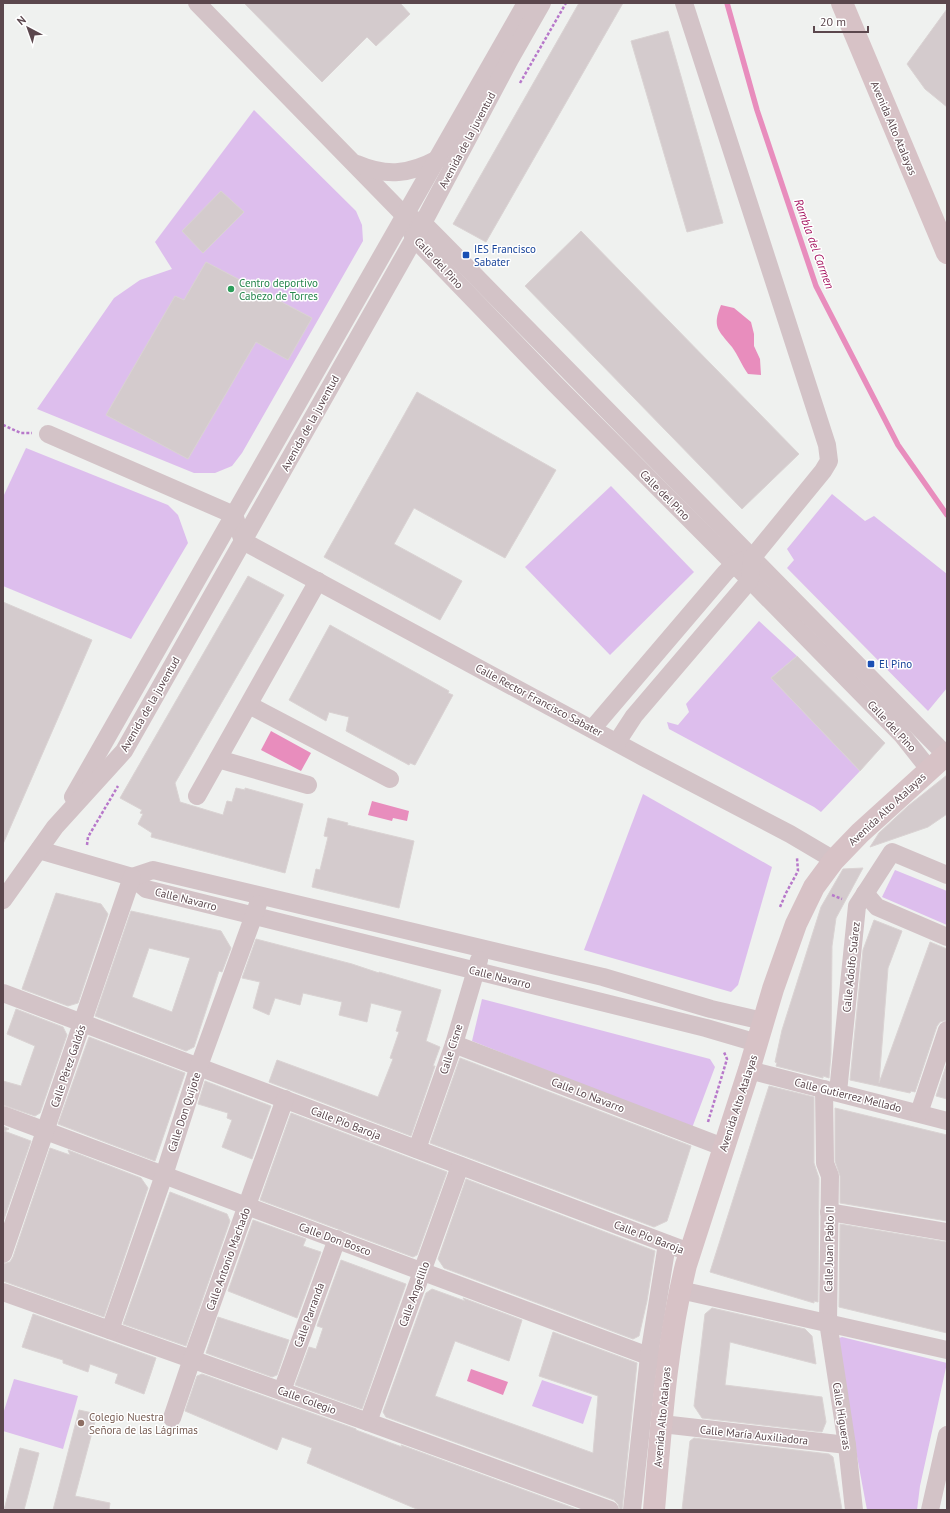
<svg xmlns="http://www.w3.org/2000/svg" width="950" height="1513" font-family="'PT Sans',sans-serif">
<style>
.green{fill:#ddbeed}
.water{fill:#e88dbd}
.lines{fill:none;stroke-linecap:round;stroke-linejoin:round}
.stream{stroke:#e88dbd;stroke-width:5.5}
.building{fill:#d4cbcd;stroke:#dad3d3;fill-rule:evenodd}
.path{stroke:#b778ca;stroke-width:2.5;stroke-dasharray:3 2;stroke-linecap:butt}
.minor{stroke:#d3c3c7;stroke-width:18}
.secondary{stroke:#d7c2c6;stroke-width:22}
.transit-dot{fill:#1a4fb4;stroke:#fff;stroke-width:1.5}
.leisure-dot{fill:#2e9e5b;stroke:#fff;stroke-width:1.5}
.education-dot{fill:#8d6e63;stroke:#fff;stroke-width:1.5}
.labels{text-anchor:middle;stroke-width:3;stroke-linejoin:round;paint-order:stroke}
.street-label{font-size:11px;fill:#5b474d;stroke:#fff}
.transit-label{font-size:11px;fill:#164399;stroke:#fff;text-anchor:start}
.leisure-label{font-size:11px;fill:#27864d;stroke:#fff;text-anchor:start}
.education-label{font-size:11px;fill:#785e54;stroke:#fff;text-anchor:start}
.water-label{font-size:12px;font-style:italic;fill:#a4125e;stroke:#fff}
</style>
<rect width="100%" height="100%" fill="#eff1ef"/>
<!-- green -->
<g class="green">
<polygon points="254,110 356,211 362,225 363,241 242,453 232,466 215,473 194,473 37,409 114,298 140,280 172,269 155,242"/>
<polygon points="26,448 168,505 178,515 188,543 131,639 3,586 3,497"/>
<polygon points="611,486 694,572 610,655 525,567"/>
<polygon points="832,494 865,521 874,516 947,574 947,688 928,711 787,568 794,560 787,549"/>
<polygon points="759,621 797,656 771,678 860,771 821,812 814,807 669,729 667,722 678,725 689,712 686,704"/>
<polygon points="643,794 772,867 738,985 731,992 584,950"/>
<polygon points="895,870 947,891 947,925 882,897"/>
<polygon points="482,999 710,1059 715,1067 692,1128 472,1041"/>
<polygon points="842,1337 947,1363 920,1486 917,1510 867,1510 845,1392 839,1338"/>
<polygon points="14,1379 78,1396 63,1449 3,1431 3,1414"/>
<polygon points="542,1380 592,1397 583,1424 532,1406"/>
</g>
<!-- water -->
<g class="water">
<path d="M721,305L734,308L751,322L754,334V346L760,359L761,375L748,374C742,366 738,355 732,347C718,330 712,327 721,305Z"/>
<polygon points="271,731 311,753 301,771 261,750"/>
<polygon points="372,801 409,811 407,821 393,818 392,821 368,815"/>
<polygon points="471,1369 508,1382 503,1395 467,1381"/>
</g>
<g class="lines">
<!-- stream -->
<polyline class="stream" points="727,3 757,110 816,286 898,445 947,515"/>
</g>
<!-- building -->
<g class="building">
<polygon points="244,3 400,3 410,14 376,46 367,37 322,82"/>
<polygon points="579,3 623,3 486,242 453,224"/>
<polygon points="947,9 947,107 925,89 907,64"/>
<polygon points="668,31 723,223 687,232 631,41"/>
<polygon points="221,191 244,212 203,253 182,231"/>
<polygon points="581,231 799,454 742,509 525,286"/>
<polygon points="206,262 312,318 288,360 256,342 188,459 106,415 175,296 184,300"/>
<polygon points="417,392 556,470 505,558 414,508 394,544 462,581 440,620 324,557"/>
<polygon points="248,576 284,595 175,783 180,802 223,815 227,801 232,802 236,788 245,790 245,788 303,804 285,873 151,837 152,833 138,824 143,814 140,813 142,810 120,798"/>
<polygon points="3,602 92,640 3,844"/>
<polygon points="330,625 449,691 448,693 453,695 415,765 410,763 409,765 346,731 349,717 329,712 326,721 289,700"/>
<polygon points="797,656 885,743 860,771 771,678"/>
<polygon points="947,775 947,814 928,827 870,847 879,833 908,806"/>
<polygon points="328,818 348,823 347,825 414,841 399,908 312,887 316,869 320,870 328,837 324,836"/>
<polygon points="863,868 836,918 832,946 831,1054 829,1078 823,1076 823,1078 776,1066 777,1063 775,1062 782,1030 821,907 843,869"/>
<polygon points="56,893 101,904 108,914 78,1003 68,1006 22,989"/>
<path d="M131,911L221,931L231,948L222,972L219,971L194,1047L186,1051L95,1016ZM149,948L190,958L172,1012L132,997Z"/>
<polygon points="874,920 902,931 888,968 879,1083 930,942 947,949 947,1020 940,1022 937,1026 915,1092 911,1091 910,1093 850,1080 863,950"/>
<polygon points="256,939 352,964 379,973 379,972 441,990 426,1041 440,1047 433,1066 435,1066 411,1136 269,1082 277,1060 378,1097 393,1059 390,1058 399,1032 396,1031 402,1011 371,1003 367,1022 339,1015 342,1002 303,993 300,1005 275,998 269,1015 253,1008 260,982 242,978"/>
<polygon points="16,1009 63,1027 67,1035 40,1113 35,1116 3,1105 3,1081 21,1086 35,1046 7,1034"/>
<polygon points="89,1037 185,1073 155,1161 58,1124"/>
<polygon points="460,1058 691,1146 667,1221 654,1227 430,1143"/>
<polygon points="947,1063 947,1099 936,1096"/>
<polygon points="205,1081 271,1106 252,1159 222,1147 232,1120 227,1118 228,1113 198,1104"/>
<polygon points="769,1086 814,1097 814,1163 819,1178 818,1302 814,1301 814,1303 710,1272"/>
<polygon points="835,1108 947,1135 947,1221 840,1203 840,1176 835,1161"/>
<polygon points="291,1113 447,1172 417,1255 413,1257 260,1200"/>
<polygon points="3,1126 9,1129 4,1131 31,1141 3,1222"/>
<polygon points="50,1148 70,1155 68,1150 141,1178 148,1188 104,1317 3,1281 3,1264 10,1262 13,1257"/>
<polygon points="466,1179 655,1251 647,1301 639,1336 633,1339 444,1268 438,1259"/>
<polygon points="170,1192 227,1214 230,1221 186,1346 123,1324"/>
<polygon points="253,1220 306,1239 303,1246 321,1252 297,1318 228,1291"/>
<polygon points="840,1224 947,1242 947,1333 839,1307"/>
<polygon points="341,1260 406,1284 362,1409 295,1385 309,1347 316,1349 323,1328 317,1326"/>
<polygon points="432,1289 465,1301 463,1298 522,1320 509,1361 455,1341 435,1396 593,1453 598,1396 539,1376 553,1332 637,1363 622,1510 620,1510 618,1504 614,1500 386,1417 383,1412 426,1293"/>
<polygon points="712,1308 805,1329 812,1336 816,1364 730,1342 725,1385 822,1397 826,1422 822,1432 702,1418 694,1406 705,1314"/>
<polygon points="33,1314 156,1358 144,1394 115,1383 118,1374 90,1364 88,1372 63,1363 63,1360 22,1347"/>
<polygon points="218,1317 289,1340 277,1375 272,1377 206,1353"/>
<polygon points="202,1374 356,1429 356,1430 402,1447 401,1445 579,1510 419,1510 307,1463 312,1448 282,1437 277,1450 185,1411 197,1376"/>
<polygon points="79,1410 97,1414 75,1496 110,1503 109,1510 53,1510"/>
<polygon points="694,1438 829,1454 833,1457 842,1510 682,1510 690,1441"/>
<polygon points="20,1448 39,1453 24,1510 4,1510"/>
</g>
<g class="lines">
<!-- path -->
<g class="path">
<polyline points="520,83 566,3"/>
<polyline points="3,425 21,433 32,433"/>
<polyline points="87,845 88,837 118,786"/>
<polyline points="832,895 842,899"/>
<polyline points="780,907 786,893 798,871 797,858"/>
<polyline points="708,1122 727,1059 724,1052"/>
</g>
<!-- minor -->
<g class="minor">
<polyline points="197,3 405,216 414,238 555,384 750,580 902,735 929,769"/>
<path d="M357,164C387,177 410,174 438,159"/>
<polyline points="413,219 423,223 439,239 946,755"/>
<polyline points="48,434 234,515 243,541 643,757 790,834 834,860"/>
<polyline points="249,705 390,779"/>
<polyline points="592,729 725,573 734,564 744,560"/>
<polyline points="617,742 634,716 750,580 752,558 823,471 829,461 827,445 684,3"/>
<polyline points="218,759 308,785"/>
<polyline points="197,796 318,581"/>
<polyline points="73,797 526,3"/>
<polyline points="39,850 132,877 146,889 706,1028 757,1043"/>
<polyline points="132,877 153,870 603,977 711,1009 763,1021"/>
<polyline points="865,893 877,907 947,937"/>
<polyline points="3,900 55,827 124,751 423,223 510,59 542,3"/>
<polyline points="3,993 689,1252"/>
<polyline points="454,1044 723,1147"/>
<polyline points="749,1070 947,1121"/>
<polyline points="824,1089 825,1163 830,1176 828,1322 847,1445 854,1510"/>
<polyline points="838,1092 857,906 892,852 947,875"/>
<polyline points="919,1113 947,1030"/>
<polyline points="3,1115 667,1363"/>
<polyline points="417,1149 454,1044 479,960"/>
<polyline points="829,1212 947,1232"/>
<polyline points="3,1254 132,877"/>
<polyline points="680,1290 947,1350"/>
<polyline points="3,1292 368,1422 610,1510"/>
<polyline points="110,1330 164,1175 199,1066 258,904"/>
<polyline points="282,1391 337,1239"/>
<polyline points="172,1418 192,1359 285,1099"/>
<polyline points="368,1422 460,1166"/>
<polyline points="662,1424 847,1445"/>
<polyline points="632,1510 649,1356 667,1244"/>
<polyline points="930,1510 947,1435"/>
</g>
<!-- secondary -->
<g class="secondary">
<polyline points="842,3 947,253"/>
<path d="M654,1510C661,1428 666,1345 686,1265L749,1070L773,989L796,924L814,887L834,860L860,833L947,754"/>
</g>
</g>
<!-- markers -->
<g class="transit-dot">
<rect x="462" y="251" width="8" height="8" rx="2"/>
<rect x="867" y="660" width="8" height="8" rx="2"/>
</g>
<circle class="leisure-dot" cx="231" cy="289" r="4"/>
<circle class="education-dot" cx="81" cy="1423" r="4"/>
<g class="labels">
<!-- street labels -->
<g class="street-label">
<text transform="translate(894 128) rotate(67)" y="4">Avenida Alto Atalayas</text>
<text transform="translate(467 140) rotate(-62)" y="4">Avenida de la juventud</text>
<text transform="translate(439 263) rotate(47)" y="4">Calle del Pino</text>
<text transform="translate(310 423) rotate(-61)" y="4">Avenida de la juventud</text>
<text transform="translate(665 495) rotate(45)" y="4">Calle del Pino</text>
<text transform="translate(539 700) rotate(28)" y="4">Calle Rector Francisco Sabater</text>
<text transform="translate(150 704) rotate(-60)" y="4">Avenida de la juventud</text>
<text transform="translate(892 726) rotate(47)" y="4">Calle del Pino</text>
<text transform="translate(887 809) rotate(-43)" y="4">Avenida Alto Atalayas</text>
<text transform="translate(186 899) rotate(14)" y="4">Calle Navarro</text>
<text transform="translate(851 967) rotate(-84)" y="4">Calle Adolfo Suárez</text>
<text transform="translate(500 977) rotate(14)" y="4">Calle Navarro</text>
<text transform="translate(451 1049) rotate(-72)" y="4">Calle Cisne</text>
<text transform="translate(68 1066) rotate(-71)" y="4">Calle Pérez Galdós</text>
<text transform="translate(588 1095) rotate(21)" y="4">Calle Lo Navarro</text>
<text transform="translate(848 1095) rotate(14)" y="4">Calle Gutierrez Mellado</text>
<text transform="translate(738 1103) rotate(-72)" y="4">Avenida Alto Atalayas</text>
<text transform="translate(184 1112) rotate(-72)" y="4">Calle Don Quijote</text>
<text transform="translate(346 1123) rotate(21)" y="4">Calle Pío Baroja</text>
<text transform="translate(649 1237) rotate(21)" y="4">Calle Pío Baroja</text>
<text transform="translate(335 1239) rotate(20)" y="4">Calle Don Bosco</text>
<text transform="translate(829 1249) rotate(-89)" y="4">Calle Juan Pablo II</text>
<text transform="translate(228 1259) rotate(-70)" y="4">Calle Antonio Machado</text>
<text transform="translate(414 1294) rotate(-70)" y="4">Calle Angelillo</text>
<text transform="translate(309 1315) rotate(-70)" y="4">Calle Parranda</text>
<text transform="translate(307 1400) rotate(20)" y="4">Calle Colegio</text>
<text transform="translate(842 1416) rotate(81)" y="4">Calle Higueras</text>
<text transform="translate(662 1417) rotate(-85)" y="4">Avenida Alto Atalayas</text>
<text transform="translate(754 1435) rotate(6)" y="4">Calle María Auxiliadora</text>
</g>
<!-- transit labels -->
<g class="transit-label">
<text x="474" y="253">IES Francisco<tspan x="474" dy="13">Sabater</tspan></text>
<text x="879" y="668">El Pino</text>
</g>
<!-- leisure labels -->
<g class="leisure-label">
<text x="239" y="287">Centro deportivo<tspan x="239" dy="13">Cabezo de Torres</tspan></text>
</g>
<!-- education labels -->
<g class="education-label">
<text x="89" y="1421">Colegio Nuestra<tspan x="89" dy="13">Señora de las Lágrimas</tspan></text>
</g>
<!-- water labels -->
<g class="water-label">
<text transform="translate(814 244) rotate(70)" y="4">Rambla del Carmen</text>
</g>
</g>
<!-- border -->
<rect width="950" height="1513" fill="none" stroke="#5b474d" stroke-width="8"/>
<!-- north arrow -->
<g transform="translate(28 28) rotate(319)" stroke="#ffffff" stroke-width="3" paint-order="stroke">
<path d="M0-3L7 15L0 10L-7 15Z" fill="#5b474d"/>
<text y="-6" font-size="11" font-weight="bold" text-anchor="middle" fill="#5b474d">N</text>
</g>
<!-- scale -->
<path d="M814 26v6h54v-6" fill="none" stroke="#5b474d" stroke-width="2"/>
<text x="820" y="26" font-size="12" fill="#5b474d" stroke="#ffffff" stroke-width="3" paint-order="stroke">20 m</text>
</svg>
